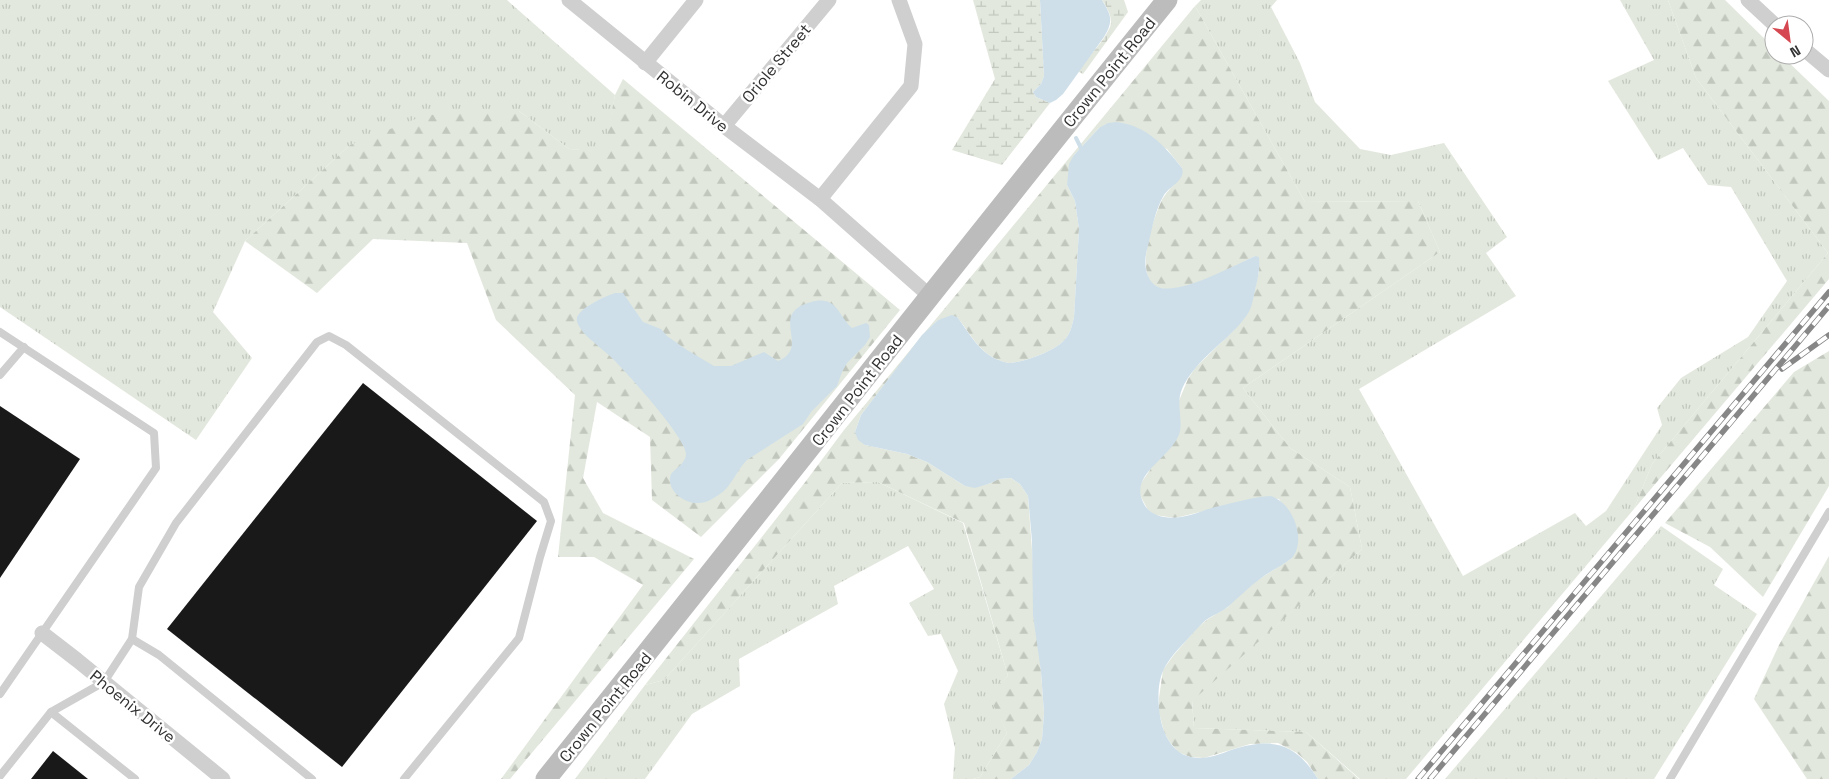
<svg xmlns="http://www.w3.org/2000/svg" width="1829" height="779" font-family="'Space Grotesk',sans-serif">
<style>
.grass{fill:url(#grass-tufts)}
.forest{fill:url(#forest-firs)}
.wetland{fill:url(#wetland-marsh)}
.water{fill:#cedfe9}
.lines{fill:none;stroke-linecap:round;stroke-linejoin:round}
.stream{stroke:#cedfe9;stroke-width:4}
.building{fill:#191919}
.service{stroke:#cfcfcf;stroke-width:8}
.minor{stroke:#cfcfcf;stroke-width:15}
.secondary{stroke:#bcbcbc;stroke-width:21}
.rail-casing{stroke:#878787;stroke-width:5.5}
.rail{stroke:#fff;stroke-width:4;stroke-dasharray:11;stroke-linecap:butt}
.labels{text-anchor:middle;stroke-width:5;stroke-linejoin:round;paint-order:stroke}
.street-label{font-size:16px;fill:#323232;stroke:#fff}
</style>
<defs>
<pattern id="grass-tufts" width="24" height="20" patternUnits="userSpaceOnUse" patternTransform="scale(1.25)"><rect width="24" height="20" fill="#e2e8dd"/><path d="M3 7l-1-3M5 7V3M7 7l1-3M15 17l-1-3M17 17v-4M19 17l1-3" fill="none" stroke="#c2c7be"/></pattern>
<pattern id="forest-firs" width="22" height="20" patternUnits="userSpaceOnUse" patternTransform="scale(1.25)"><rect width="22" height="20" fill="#e2e8dd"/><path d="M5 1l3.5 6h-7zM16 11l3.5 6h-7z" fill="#c2c7be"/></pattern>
<pattern id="wetland-marsh" width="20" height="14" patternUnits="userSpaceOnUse" patternTransform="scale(1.25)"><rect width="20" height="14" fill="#e2e8dd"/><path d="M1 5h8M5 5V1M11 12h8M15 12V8" fill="none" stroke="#c2c7be"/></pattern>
</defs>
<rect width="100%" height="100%" fill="#fff"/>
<!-- grass -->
<g class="grass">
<polygon points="0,0 507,0 615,95 605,152 569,149 519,111 350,145 245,241 213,312 252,358 196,440 0,307"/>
<polygon points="1201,0 1277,0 1271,7 1300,63 1315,102 1360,149 1391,155 1444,143 1507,237 1486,253 1516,296 1359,389 1463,576 1575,513 1586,526 1606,511 1662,425 1657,408 1681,378 1748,337 1787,281 1731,187 1708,185 1683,148 1658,160 1608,81 1654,60 1620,0 1668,0 1696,78 1828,253 1652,464 1634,509 1406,779 1360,779 1306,732 1194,728 1192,700 1362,549 1350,487 1290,448 1243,388 1440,252 1418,201 1305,202 1195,6"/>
<polygon points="878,482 963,523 1008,676 989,694 1007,733 980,777 973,779 953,779 955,748 944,704 958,671 941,634 928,636 909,603 934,589 908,546 834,586 838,604 739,659 740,686 692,714 645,779 575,779 645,685 664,680 842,483"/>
<polygon points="1661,526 1723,569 1714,585 1757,614 1654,779 1445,779"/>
</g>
<!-- forest -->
<g class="forest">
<polygon points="1668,0 1725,0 1774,48 1774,55 1781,55 1829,101 1829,279 1634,509 1652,464 1828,253 1696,78"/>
<path d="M1195,6L1305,202L1418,201L1440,252L1243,388L1290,448L1350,487L1362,549L1192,701L1194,728L1306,732L1359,779H1318L1307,762L1297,753L1278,743L1250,744L1204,758L1190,757L1178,752L1169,741L1164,732L1159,712V698L1163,670L1173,656L1197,628L1208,619L1228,607L1239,595L1258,580L1292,558V517L1279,499L1263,497L1175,518L1155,515L1148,510L1141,497L1139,491L1141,483L1150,470L1188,379L1195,368L1234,330L1255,289L1259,271L1255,256C1229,269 1198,287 1169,289C1128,291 1152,222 1161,202C1168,187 1180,184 1182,168L1167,149L1099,128L1074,155L1067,185L1075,201L1079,229L1074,317C1072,325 1071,332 1066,338C1058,350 1025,362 1010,363C1006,363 999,360 996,359C977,350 969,331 957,317L938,320L923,335L861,415L855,432L865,445L907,454L927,462L965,486L975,487L991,483L998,479L1011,478L1020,484L1028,496L1044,713L1042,739L1037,752L1029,765L1011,779H973L980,777L1007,733L988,694L1008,676L964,523L878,482L842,483L664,680L645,685L806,481L844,430Z"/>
<polygon points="623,79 900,310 779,459 701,537 652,500 650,437 597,402 583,478 603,513 694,559 510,779 501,779 643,585 594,557 558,557 575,395 496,320 467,243 373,239 317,293 245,241 350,145 423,116 478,109 519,111 569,149 604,151 615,95"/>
<polygon points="1829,351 1829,486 1763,597 1710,547 1665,523 1794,372"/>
<polygon points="1829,556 1829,779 1807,779 1754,699 1779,645"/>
</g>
<!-- wetland -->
<g class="wetland">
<polygon points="973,0 1040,0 1044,76 1041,84 1033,92 1036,97 1050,103 1002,165 952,150 995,79"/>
<path d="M1102,0H1124L1128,12L1083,74L1077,71C1085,61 1111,34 1111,22C1111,14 1106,6 1102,0Z"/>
</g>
<!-- water -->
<g class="water">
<path d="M1040,0H1102C1111,15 1114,21 1104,37L1063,94L1056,100L1050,103L1036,97L1033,92L1041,84L1044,76Z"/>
<path d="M1117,122C1147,126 1164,145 1182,168C1186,180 1170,186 1164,195C1155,210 1152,229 1148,246C1145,255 1144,267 1148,276C1150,280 1153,285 1158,287C1178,296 1235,265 1255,256L1259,257C1260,269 1258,279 1255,290C1253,299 1252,308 1247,315C1228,342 1196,358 1182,389C1175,405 1185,423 1178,437C1167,460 1130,475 1143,502C1147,511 1154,515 1164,517C1182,520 1198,512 1215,507C1233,503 1253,497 1271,496C1293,503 1307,540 1292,558C1282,566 1270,571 1260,579C1249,587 1239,597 1229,606C1222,612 1213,615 1206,620C1198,627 1192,634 1185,642C1177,650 1169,659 1164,669C1156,684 1158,710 1162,725C1166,739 1175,754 1191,757C1205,760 1218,755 1231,750C1272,737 1295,742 1318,779H1011L1029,765L1037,752L1042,739L1044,713L1041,672L1033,615L1032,541L1028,496L1020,484L1011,478L999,479L991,483L975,488L965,486L927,462L907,454L865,445L858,440L855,432L861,415L922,335L938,320L952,315L957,317C969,332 977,350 996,359C999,360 1006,363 1010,363C1025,362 1058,350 1066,338C1071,332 1072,325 1074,317L1079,229L1075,201L1067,185L1069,164L1074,155L1099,128L1108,123Z"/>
<path d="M615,293H623L643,322L661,329L667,336L687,350L714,366H731L764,352L778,361C812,347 767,314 811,302C817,300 824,300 829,302C840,308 843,321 852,328L866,323L869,325L870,337L865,345L847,363L842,372L837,386L811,412L803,424L747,460C737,470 731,487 720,494C714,498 707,503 699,503C685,504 665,490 671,474C676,468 686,463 686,454C687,439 627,373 614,360C604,350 592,342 583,332C580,328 576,323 577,318C579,308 606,296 615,293Z"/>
</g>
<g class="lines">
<!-- stream -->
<polyline class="stream" points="1076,138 1083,152"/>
</g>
<!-- building -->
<g class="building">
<polygon points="363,383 537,521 342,767 167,629"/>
<polygon points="0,406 80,459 0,578"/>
<polygon points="53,751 88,779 31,779"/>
</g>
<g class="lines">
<!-- service -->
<g class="service">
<polyline points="0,332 154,433 156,468 0,694"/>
<polyline points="0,375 24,347"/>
<polyline points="132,639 159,655 312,779"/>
<polyline points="51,712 135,779"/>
<polyline points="0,776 51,712 104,682 132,639 139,587 176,523 317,342 329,336 346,345 544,502 551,521 540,557 519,638 404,779"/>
<polyline points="1670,779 1829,512"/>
</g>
<!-- minor -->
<g class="minor">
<polyline points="569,0 724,126 820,199 931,297"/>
<polyline points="1748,0 1775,25"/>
<polyline points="1804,49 1829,70"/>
<polyline points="645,63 696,0"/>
<polyline points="724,126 829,0"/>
<polyline points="820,199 911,86 915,44 899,0"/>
<polyline points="42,633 77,660 223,779"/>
</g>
<!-- secondary -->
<path class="secondary" d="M546,779C754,520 958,258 1167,0"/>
<!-- rail casing -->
<g class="rail-casing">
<g id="rail">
<polyline points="1782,369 1829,335"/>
<polyline points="1418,779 1829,292"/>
<polyline points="1430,779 1829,306"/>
</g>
</g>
<!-- rail -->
<use href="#rail" class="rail"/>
</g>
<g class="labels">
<!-- street labels -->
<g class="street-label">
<text transform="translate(776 63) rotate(-50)" y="6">Oriole Street</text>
<text transform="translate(1109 72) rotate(-51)" y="6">Crown Point Road</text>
<text transform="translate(693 101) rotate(39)" y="6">Robin Drive</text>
<text transform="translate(857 390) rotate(-52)" y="6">Crown Point Road</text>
<text transform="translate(133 706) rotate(39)" y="6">Phoenix Drive</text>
<text transform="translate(605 707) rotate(-51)" y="6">Crown Point Road</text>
</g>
</g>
<!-- north arrow -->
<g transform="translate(1789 40) rotate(151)"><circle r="24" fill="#ffffff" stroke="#adadad"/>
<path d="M0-4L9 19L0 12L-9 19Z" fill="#d64851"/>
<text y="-8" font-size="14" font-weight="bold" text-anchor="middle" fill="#323232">N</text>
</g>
</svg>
